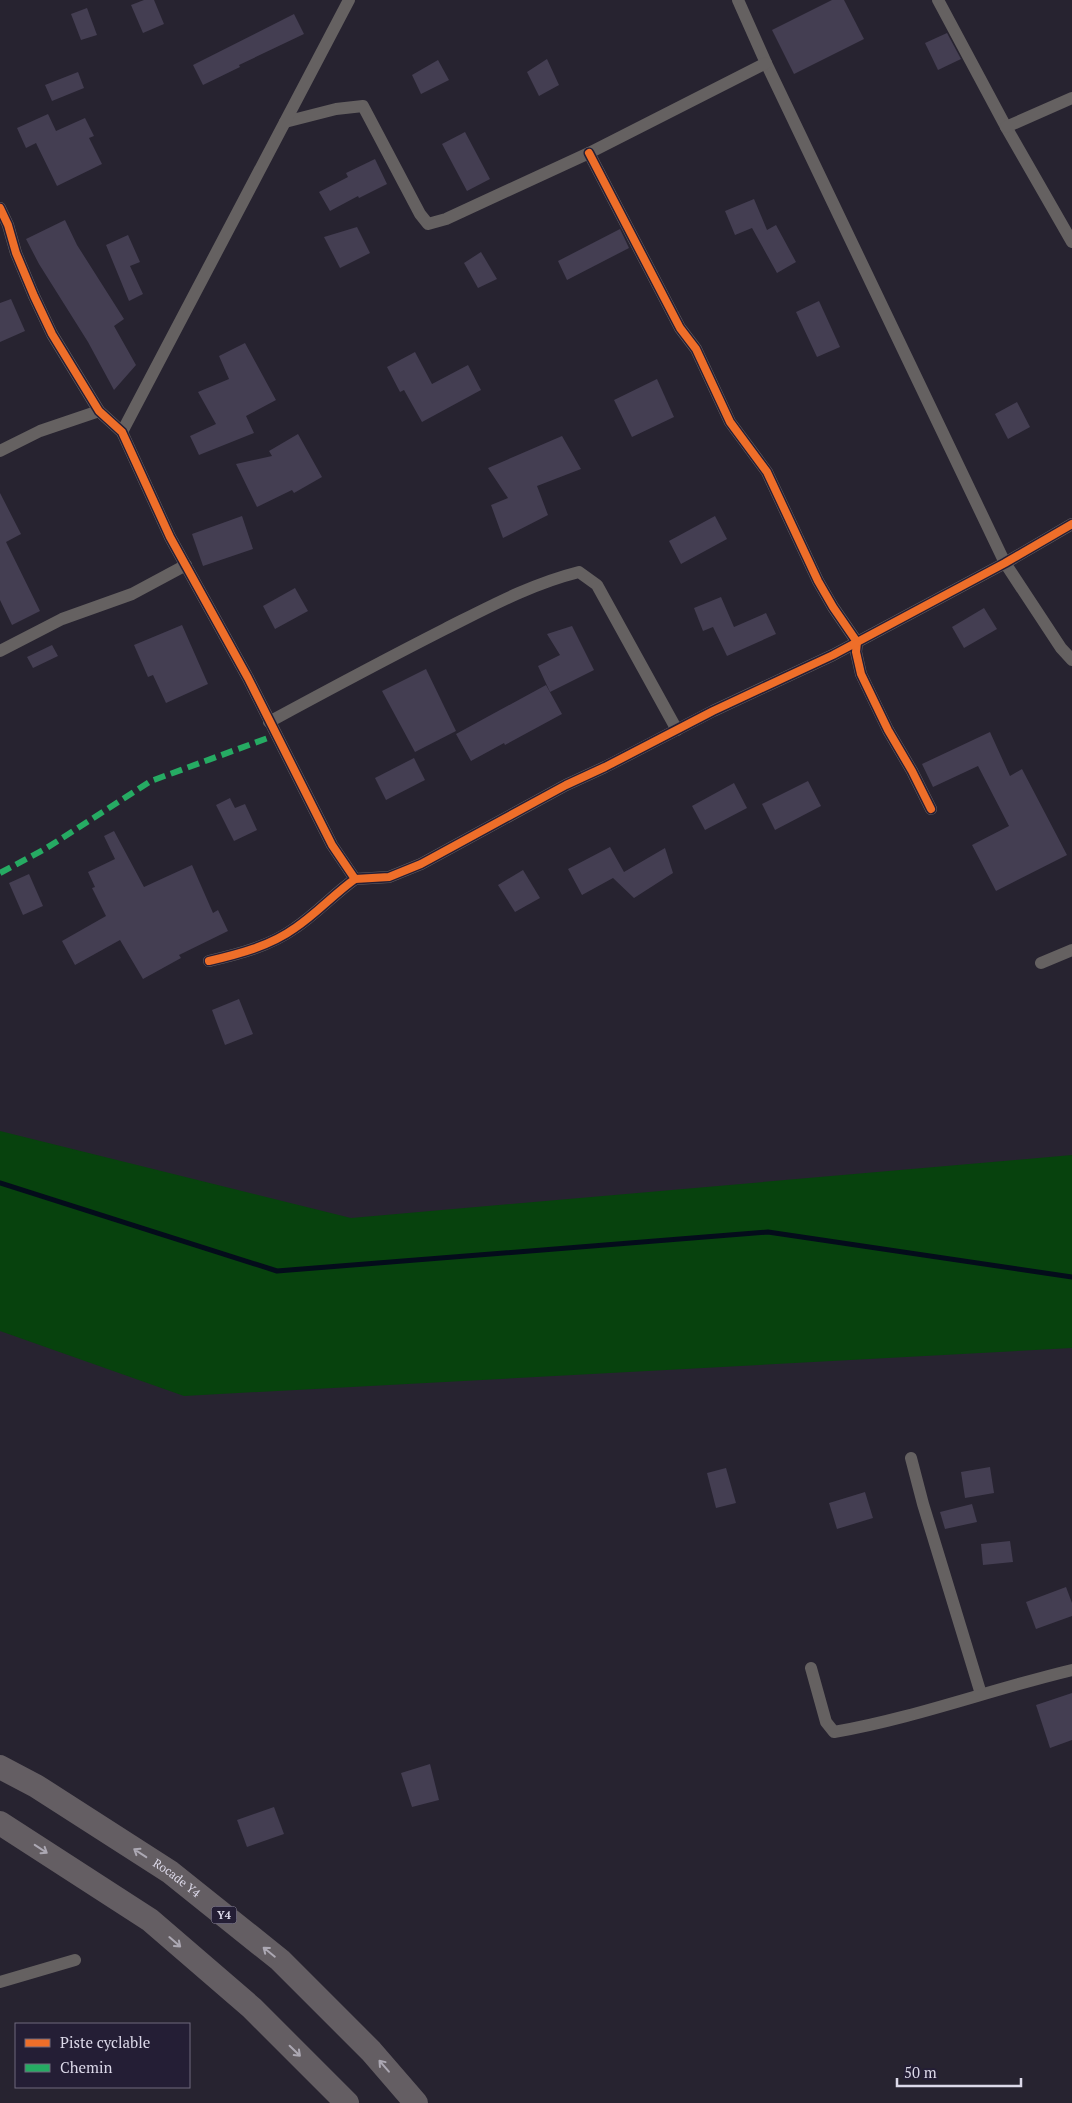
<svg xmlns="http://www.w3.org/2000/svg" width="1072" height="2103" font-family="'PT Serif',serif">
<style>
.green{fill:#07420d}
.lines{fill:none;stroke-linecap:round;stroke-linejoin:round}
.stream{stroke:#040c1b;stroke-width:5}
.building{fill:#443e52}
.street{stroke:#656161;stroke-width:12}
.highway{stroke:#645e63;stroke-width:24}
.quiet{stroke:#26ab63;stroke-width:6;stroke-dasharray:12 6;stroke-linecap:butt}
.cycleway-casing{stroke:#241e35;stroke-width:11}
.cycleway{stroke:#ee6e29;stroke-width:8}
.oneway{stroke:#aca8b3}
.labels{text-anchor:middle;stroke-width:4;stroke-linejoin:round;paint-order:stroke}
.shield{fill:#241e35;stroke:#a5a1b3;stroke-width:1}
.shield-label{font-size:11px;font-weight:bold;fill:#dcd9e9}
.street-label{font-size:12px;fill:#dcd9e9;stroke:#241e35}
</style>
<rect width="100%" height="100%" fill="#272330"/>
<!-- green -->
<polygon class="green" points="0,1131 351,1218 1072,1155 1072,1348 184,1396 0,1331"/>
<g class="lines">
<!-- stream -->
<polyline class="stream" points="0,1183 277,1271 768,1232 1072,1277"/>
</g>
<!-- building -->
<g class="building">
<polygon points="144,0 154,0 164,24 143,33 131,5"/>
<polygon points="832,0 844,0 864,39 794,74 772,30"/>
<polygon points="87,8 97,35 81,40 71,14"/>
<polygon points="294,14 304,34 239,65 240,67 203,85 193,65"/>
<polygon points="947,33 961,59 938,70 925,43"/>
<polygon points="547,59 559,85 539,96 527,72"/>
<polygon points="438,60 449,80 421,94 412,75"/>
<polygon points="78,72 84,88 52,101 45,85"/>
<polygon points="48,114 56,131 85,118 94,136 89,138 102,164 57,186 36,143 26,148 17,128"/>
<polygon points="465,132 490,179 467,191 442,144"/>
<polygon points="375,159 387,184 359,198 358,196 330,211 319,192 348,177 346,173"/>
<polygon points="754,199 767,230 776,225 796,262 777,273 752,228 735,235 725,211"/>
<polygon points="65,220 77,245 124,319 114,326 136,365 114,390 88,342 39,264 26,239"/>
<polygon points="357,227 370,253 340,268 324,237"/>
<polygon points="620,229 629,248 567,280 558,261"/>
<polygon points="128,235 140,262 130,266 143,294 129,301 106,245"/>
<polygon points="481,252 497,279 478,288 464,263"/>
<polygon points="11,299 25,331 0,342 0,303"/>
<polygon points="819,301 840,347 817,357 796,312"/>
<polygon points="245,343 276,400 246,416 254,433 199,455 190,436 216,424 198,392 229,379 219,356"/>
<polygon points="415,352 432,384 468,365 481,390 422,422 404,390 400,392 387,367"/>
<polygon points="657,379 674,417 632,437 614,400"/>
<polygon points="1017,402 1030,427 1008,439 995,414"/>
<polygon points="298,434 322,477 294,493 292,490 257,507 236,464 272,456 269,451"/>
<polygon points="562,436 581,469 537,486 548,515 503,538 491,505 508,498 488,468"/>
<polygon points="0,493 21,534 6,542 40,611 12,625 0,600"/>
<polygon points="242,516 253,549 203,566 192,534"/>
<polygon points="715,516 727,539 681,564 669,541"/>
<polygon points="295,588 308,611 275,629 263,606"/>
<polygon points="721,597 734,627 766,613 776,634 727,656 713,627 703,631 694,608"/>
<polygon points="984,608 997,629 964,648 952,627"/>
<polygon points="182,625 208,684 166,703 153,675 148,677 134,645"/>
<polygon points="572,626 594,670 550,692 538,666 560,655 547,634"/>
<polygon points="52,645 58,656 33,668 27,657"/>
<polygon points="426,669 456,731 415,752 382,691"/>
<polygon points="546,685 562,714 505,745 504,743 471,761 456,734"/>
<polygon points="990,732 1010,776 1022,769 1067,855 996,891 972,845 1009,826 978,766 933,787 922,764"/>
<polygon points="414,758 425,780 386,800 375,778"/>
<polygon points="808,781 821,806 775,830 762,804"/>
<polygon points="734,783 747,808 705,830 692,806"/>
<polygon points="230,798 235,808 245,804 257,830 234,841 216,805"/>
<polygon points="114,831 144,887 192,865 213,913 218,910 228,931 179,955 181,958 143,979 120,940 75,965 62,941 106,916 92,888 95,887 88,872 115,859 104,836"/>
<polygon points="610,847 624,872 665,848 673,873 634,898 613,878 582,895 568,869"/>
<polygon points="523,870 540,898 515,912 498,885"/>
<polygon points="29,874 43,906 23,915 9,883"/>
<polygon points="239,999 253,1034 225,1045 212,1010"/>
<polygon points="990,1467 994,1493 965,1498 961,1472"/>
<polygon points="726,1468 736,1503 716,1508 707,1473"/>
<polygon points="865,1492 873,1518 837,1529 829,1503"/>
<polygon points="972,1504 977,1522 945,1529 940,1512"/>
<polygon points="1010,1541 1013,1562 983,1565 981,1544"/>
<polygon points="1066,1587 1072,1603 1072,1616 1036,1629 1026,1602"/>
<polygon points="1072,1693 1072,1740 1050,1748 1036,1705"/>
<polygon points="430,1764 439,1800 412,1807 401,1773"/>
<polygon points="274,1807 284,1834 247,1847 237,1820"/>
</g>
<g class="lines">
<!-- street -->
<g class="street">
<polyline points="738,0 766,63 1005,563 1061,648 1072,660"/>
<polyline points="938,0 1006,127 1072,242"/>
<polyline points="285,122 336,109 363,106 420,214 428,224 446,219 589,153 766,63"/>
<polyline points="1006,127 1072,98"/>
<polyline points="589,153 680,328 696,349 730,422 767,472 818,581 833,607 857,642 856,652 861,674 874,701 888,730 912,771 931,809"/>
<path d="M0,208L8,225L16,253L34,296L52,334L99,411L122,432L170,537L248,678L332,845L355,879C334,894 316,914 295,928C270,946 239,954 209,961"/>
<polyline points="122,432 349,0"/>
<polyline points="0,451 40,431 99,411"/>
<polyline points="0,651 62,619 132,594 186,565"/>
<path d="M269,722C328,690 386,659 445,629C489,607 531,584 579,572L597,585L677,730"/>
<polyline points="355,879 389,877 421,864 566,785 605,767 713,711 833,655 1005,563 1072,524"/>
<polyline points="1041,963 1072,950"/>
<polyline points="911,1458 923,1504 981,1694"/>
<path d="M811,1668L826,1722L834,1732C915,1718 992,1689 1072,1670"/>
<polyline points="0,1982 75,1960"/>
</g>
<!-- highway -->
<g class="highway">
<path id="s1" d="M0,1767L36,1786L170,1872L280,1960L371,2051L416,2103"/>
<polyline points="0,1823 150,1920 252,2008 347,2103"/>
</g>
<!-- quiet -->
<polyline class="quiet" points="0,873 45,849 151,781 276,735"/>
<!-- cycleway casing -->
<g class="cycleway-casing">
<g id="cycleway">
<polyline points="589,153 680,328 696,349 730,422 767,472 818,581 833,607 857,642 856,652 861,674 874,701 888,730 912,771 931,809"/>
<path d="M0,208L8,225L16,253L34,296L52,334L99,411L122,432L170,537L248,678L332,845L355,879C334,894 316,914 295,928C270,946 239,954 209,961"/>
<polyline points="355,879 389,877 421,864 566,785 605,767 713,711 833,655 1005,563 1072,524"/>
</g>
</g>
<!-- cycleway -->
<use href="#cycleway" class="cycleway"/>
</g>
<!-- one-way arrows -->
<defs><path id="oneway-shaft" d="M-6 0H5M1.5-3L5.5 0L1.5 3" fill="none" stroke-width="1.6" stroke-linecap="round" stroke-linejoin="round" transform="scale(1.25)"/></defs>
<g class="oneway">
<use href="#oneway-shaft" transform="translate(41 1849) rotate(33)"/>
<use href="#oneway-shaft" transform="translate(140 1853) rotate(-147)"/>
<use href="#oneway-shaft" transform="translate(175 1942) rotate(41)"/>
<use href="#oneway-shaft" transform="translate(269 1952) rotate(-141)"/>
<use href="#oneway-shaft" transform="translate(295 2051) rotate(44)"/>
<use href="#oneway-shaft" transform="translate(384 2066) rotate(-131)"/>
</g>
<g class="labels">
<!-- shield labels -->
<rect class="shield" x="211.5" y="1906.5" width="25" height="17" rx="4"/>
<g class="shield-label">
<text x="224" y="1919">Y4</text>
</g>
<!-- street labels -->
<g class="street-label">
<text dy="4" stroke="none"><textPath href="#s1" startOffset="209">Rocade Y4</textPath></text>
</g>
</g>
<!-- legend -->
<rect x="15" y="2023" width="175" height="65" fill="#241e35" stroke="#6e697d"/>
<rect x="25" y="2039" width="25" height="8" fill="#ee6e29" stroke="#6e697d"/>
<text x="60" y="2048" font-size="15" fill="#dcd9e9">Piste cyclable</text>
<rect x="25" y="2064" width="25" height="8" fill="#26ab63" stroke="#6e697d"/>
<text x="60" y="2073" font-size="15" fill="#dcd9e9">Chemin</text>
<!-- scale -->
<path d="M897 2078v8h124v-8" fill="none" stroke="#dcd9e9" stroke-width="2.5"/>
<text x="904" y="2078" font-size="15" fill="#dcd9e9" stroke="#241e35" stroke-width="4" paint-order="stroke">50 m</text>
</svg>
